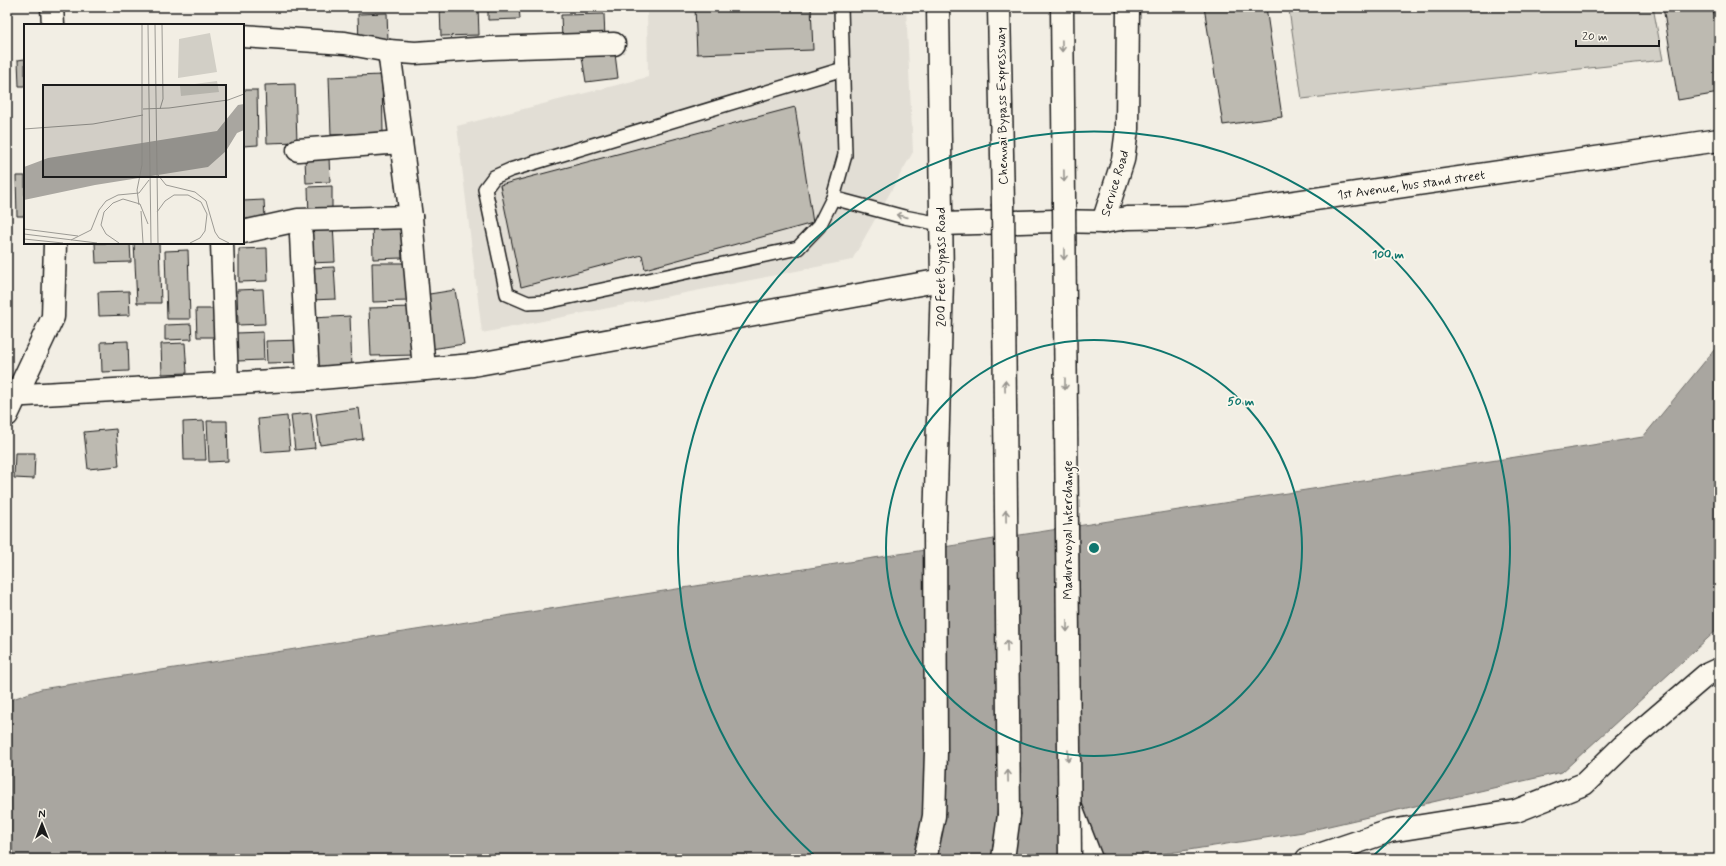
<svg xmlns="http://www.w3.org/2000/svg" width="1726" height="866" font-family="Mynerve,sans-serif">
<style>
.built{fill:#e2ded5}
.green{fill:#d2cfc6;stroke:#777671}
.water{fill:#a9a6a0;stroke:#716f6b}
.building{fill:#bdbab1;stroke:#1c1c1c}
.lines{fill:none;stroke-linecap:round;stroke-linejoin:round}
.lane-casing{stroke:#1c1c1c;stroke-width:16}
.street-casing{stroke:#1c1c1c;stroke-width:25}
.secondary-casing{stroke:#1c1c1c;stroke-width:25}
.highway-casing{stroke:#1c1c1c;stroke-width:25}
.lane{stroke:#fbf7ec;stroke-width:13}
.street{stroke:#fbf7ec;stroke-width:22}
.secondary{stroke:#fbf7ec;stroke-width:22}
.highway{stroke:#fbf7ec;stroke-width:22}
.highway-bridge-casing{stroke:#1c1c1c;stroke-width:25;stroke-linecap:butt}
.highway-bridge{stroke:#fbf7ec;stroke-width:22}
.oneway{stroke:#97948e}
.ring{fill:none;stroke:#0f766e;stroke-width:2}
.labels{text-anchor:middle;stroke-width:3.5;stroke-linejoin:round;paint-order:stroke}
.street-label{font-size:13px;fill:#1c1c1c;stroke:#fbf7ec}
.inset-road{fill:none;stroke:#9c9a94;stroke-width:1}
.view{fill:#1c1c1c;fill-opacity:0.15;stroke:#1c1c1c;stroke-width:2}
.inset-edge{fill:none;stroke:#1c1c1c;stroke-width:2}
.centre{fill:#0f766e;stroke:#fbf7ec;stroke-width:2}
.ring-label{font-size:12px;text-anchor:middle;font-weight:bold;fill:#0f766e;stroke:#fbf7ec;stroke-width:3.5;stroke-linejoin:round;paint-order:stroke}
</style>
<rect width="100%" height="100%" fill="#f2eee4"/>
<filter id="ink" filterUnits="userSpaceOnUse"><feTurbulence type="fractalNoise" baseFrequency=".025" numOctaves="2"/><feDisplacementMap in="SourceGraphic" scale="8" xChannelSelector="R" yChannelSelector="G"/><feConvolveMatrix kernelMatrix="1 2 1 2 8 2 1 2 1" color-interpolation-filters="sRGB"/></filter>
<g filter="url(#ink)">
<!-- built -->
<polygon class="built" points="647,7 906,7 913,152 852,260 482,333 457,126 648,77"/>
<!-- green -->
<polygon class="green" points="1313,7 1653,7 1663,60 1302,99 1289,10"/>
<!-- water -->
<polygon class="water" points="1719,344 1719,628 1562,772 1303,832 1131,859 7,859 7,701 41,689 1643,437"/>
<!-- building -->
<g class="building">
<polygon points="440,7 478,7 479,35 441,36"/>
<polygon points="488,7 519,7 520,19 488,20"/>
<polygon points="695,7 811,7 813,50 697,54"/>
<polygon points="1204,7 1266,7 1282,117 1223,125"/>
<polygon points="1663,7 1713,7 1719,41 1719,93 1678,100"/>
<polygon points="387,13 388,41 359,43 358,14"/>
<polygon points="604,14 605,39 562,40 561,15"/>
<polygon points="614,46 618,78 586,82 581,51"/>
<polygon points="25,59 25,86 19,86 18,60"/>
<polygon points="382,75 383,133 331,135 329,77"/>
<polygon points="295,84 297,142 267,143 265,85"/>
<polygon points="243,90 257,90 258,145 243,146"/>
<polygon points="795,107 813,223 645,269 642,255 521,287 500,185"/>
<polygon points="329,157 330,182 306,183 305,158"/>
<polygon points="16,176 25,176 25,216 17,216"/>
<polygon points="332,186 332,216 309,217 308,187"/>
<polygon points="264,200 265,218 243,219 243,201"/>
<polygon points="401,220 402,258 373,259 372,221"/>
<polygon points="309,223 333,223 335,262 310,263"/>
<polygon points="95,243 130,243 131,262 96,263"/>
<polygon points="134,243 159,243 161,303 137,303"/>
<polygon points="267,248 268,281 239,282 239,249"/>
<polygon points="188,250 190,319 167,319 165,251"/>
<polygon points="372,263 406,263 408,301 373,302"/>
<polygon points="334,267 336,299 311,300 310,268"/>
<polygon points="263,289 265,324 238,325 237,290"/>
<polygon points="455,290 464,344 431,349 423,295"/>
<polygon points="129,291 130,315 99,316 98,292"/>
<polygon points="415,307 416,355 371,356 369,308"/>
<polygon points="196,309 220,309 221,337 197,337"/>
<polygon points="350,316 352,369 313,371 312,318"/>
<polygon points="191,324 192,339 165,340 165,325"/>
<polygon points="263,332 264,360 237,361 236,333"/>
<polygon points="302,340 303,362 267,363 266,341"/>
<polygon points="128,341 129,371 102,372 101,342"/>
<polygon points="185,343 187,373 162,374 161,344"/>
<polygon points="359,408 363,439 320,445 316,414"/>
<polygon points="311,413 315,448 295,450 291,415"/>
<polygon points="287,416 290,450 261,452 258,419"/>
<polygon points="204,421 206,460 184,460 183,422"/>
<polygon points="207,421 227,421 228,461 209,462"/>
<polygon points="116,429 119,466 88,469 84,432"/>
<polygon points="15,453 35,453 34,479 14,478"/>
</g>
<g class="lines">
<!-- lane casing -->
<g class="lane-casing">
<g id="lane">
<polyline points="841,7 845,155 833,198 819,226 798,248 546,302 528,303 507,294 485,189 494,177 510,170 843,69"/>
<polyline points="833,198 904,217 941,224"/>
</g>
</g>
<!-- street casing -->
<g class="street-casing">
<g id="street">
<polyline points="52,7 53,25"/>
<polyline points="243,36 345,43 389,51 415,53 491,48 614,44"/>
<polyline points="389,51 411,217 424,369"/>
<polyline points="298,150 401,142"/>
<polyline points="243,232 298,220 411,217"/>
<polyline points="301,235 308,379"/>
<polyline points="222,243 227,383"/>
<polyline points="7,415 53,317 55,243"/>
<polyline points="1307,859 1390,831 1516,811 1584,784 1623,746 1706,675 1719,669"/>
</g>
</g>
<!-- secondary casing -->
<g class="secondary-casing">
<g id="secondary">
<polyline points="1103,222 1123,160 1127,129 1128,7"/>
<polyline points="941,224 1054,221 1103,222 1127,218 1192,217 1719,140"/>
<polyline points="7,396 308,379 473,365 942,280"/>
<polyline points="925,859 934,816 936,752 935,527 942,280 938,7"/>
</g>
</g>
<!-- highway casing -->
<g class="highway-casing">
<g id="highway">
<polyline points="999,7 1003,204"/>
<polyline points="1062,7 1064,201"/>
<polyline points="1070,805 1091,859"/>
<polyline points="1003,859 1009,815"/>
</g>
</g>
<!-- lane -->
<use href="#lane" class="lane"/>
<!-- street -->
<use href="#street" class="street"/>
<!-- secondary -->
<use href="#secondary" class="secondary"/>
<!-- highway -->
<use href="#highway" class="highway"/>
<!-- highway-bridge casing -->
<g class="highway-bridge-casing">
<g id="highway-bridge">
<polyline points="1064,201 1070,859"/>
<polyline points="1003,204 1009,815"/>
</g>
</g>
<!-- highway-bridge -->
<use href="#highway-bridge" class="highway-bridge"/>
</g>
<!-- one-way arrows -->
<defs><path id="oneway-shaft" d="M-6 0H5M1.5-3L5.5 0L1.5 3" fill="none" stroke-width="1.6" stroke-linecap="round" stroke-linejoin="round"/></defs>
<g class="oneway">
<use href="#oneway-shaft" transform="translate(1062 46) rotate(89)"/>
<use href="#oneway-shaft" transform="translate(1064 176) rotate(89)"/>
<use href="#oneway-shaft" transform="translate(902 216) rotate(-167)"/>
<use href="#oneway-shaft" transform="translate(1064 254) rotate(90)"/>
<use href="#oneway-shaft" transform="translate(1065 384) rotate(90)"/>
<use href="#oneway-shaft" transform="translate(1005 386) rotate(-91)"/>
<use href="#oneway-shaft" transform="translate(1006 516) rotate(-91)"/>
<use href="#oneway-shaft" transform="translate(1067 626) rotate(90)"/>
<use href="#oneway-shaft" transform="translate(1007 646) rotate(-91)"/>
<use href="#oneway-shaft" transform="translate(1068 756) rotate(90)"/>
<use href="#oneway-shaft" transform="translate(1008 776) rotate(-91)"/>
</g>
</g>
<!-- distance rings -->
<g class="ring">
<circle cx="1094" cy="548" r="208"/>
<path d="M816 857A416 416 0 1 1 1372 857"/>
</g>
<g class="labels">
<!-- street labels -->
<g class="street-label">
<text transform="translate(1001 106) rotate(-91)" y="5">Chennai Bypass Expressway</text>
<text transform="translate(1114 183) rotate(-73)" y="5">Service Road</text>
<text transform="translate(1411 184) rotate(-8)" y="5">1st Avenue, bus stand street</text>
<text transform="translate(940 267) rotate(-90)" y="5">200 Feet Bypass Road</text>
<text transform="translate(1067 530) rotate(-90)" y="5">Maduravoyal Interchange</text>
</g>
</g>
<!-- overview -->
<g transform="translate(24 24)">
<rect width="220" height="220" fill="#f2eee4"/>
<path d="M186,9L193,48L154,54L155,15ZM193,57L195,68L157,72L156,62Z" fill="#d2cfc6"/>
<path d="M220,80V106L213,109L202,127L184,143L71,161L0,176V143L24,134L193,107L214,81Z" fill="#a9a6a0"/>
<path class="inset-road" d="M124,1L127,219M131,1L134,219M119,85L145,84L204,76L220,70M136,85L139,75L138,1M0,105L69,100L119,91M134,151L142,161L171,168L182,177L191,208L195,214L205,219M115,181L113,166L118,141V1M117,187L119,219M133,188L141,177L150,171H164L177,178L183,190L181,207L176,214L166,219M0,205L54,212M0,210L73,219M0,215L39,219M47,216L67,206L75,186L82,177L94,171L115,169L125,156M95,219L82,210L77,201L80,188L89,179L99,175L116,180L124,200"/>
<path class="view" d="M19,61H202V153H19Z"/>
<rect width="220" height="220" class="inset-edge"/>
</g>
<circle cx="1094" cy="548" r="6" class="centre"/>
<g class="ring-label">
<text x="1388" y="258">100 m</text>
<text x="1241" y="405">50 m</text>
</g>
<!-- margin -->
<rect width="1726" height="866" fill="none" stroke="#fbf7ec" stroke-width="24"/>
<rect x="12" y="12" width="1702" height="842" fill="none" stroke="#1c1c1c" stroke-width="1.5" filter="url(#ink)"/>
<!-- north arrow -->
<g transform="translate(42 824)" stroke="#fbf7ec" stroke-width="3" paint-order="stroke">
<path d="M0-3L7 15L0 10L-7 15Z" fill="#1c1c1c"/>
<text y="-6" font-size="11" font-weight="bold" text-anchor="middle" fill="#1c1c1c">N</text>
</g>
<!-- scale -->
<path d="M1576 40v6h83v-6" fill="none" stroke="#1c1c1c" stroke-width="2"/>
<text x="1582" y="40" font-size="12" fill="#1c1c1c" stroke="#fbf7ec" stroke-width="3" paint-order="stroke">20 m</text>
</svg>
